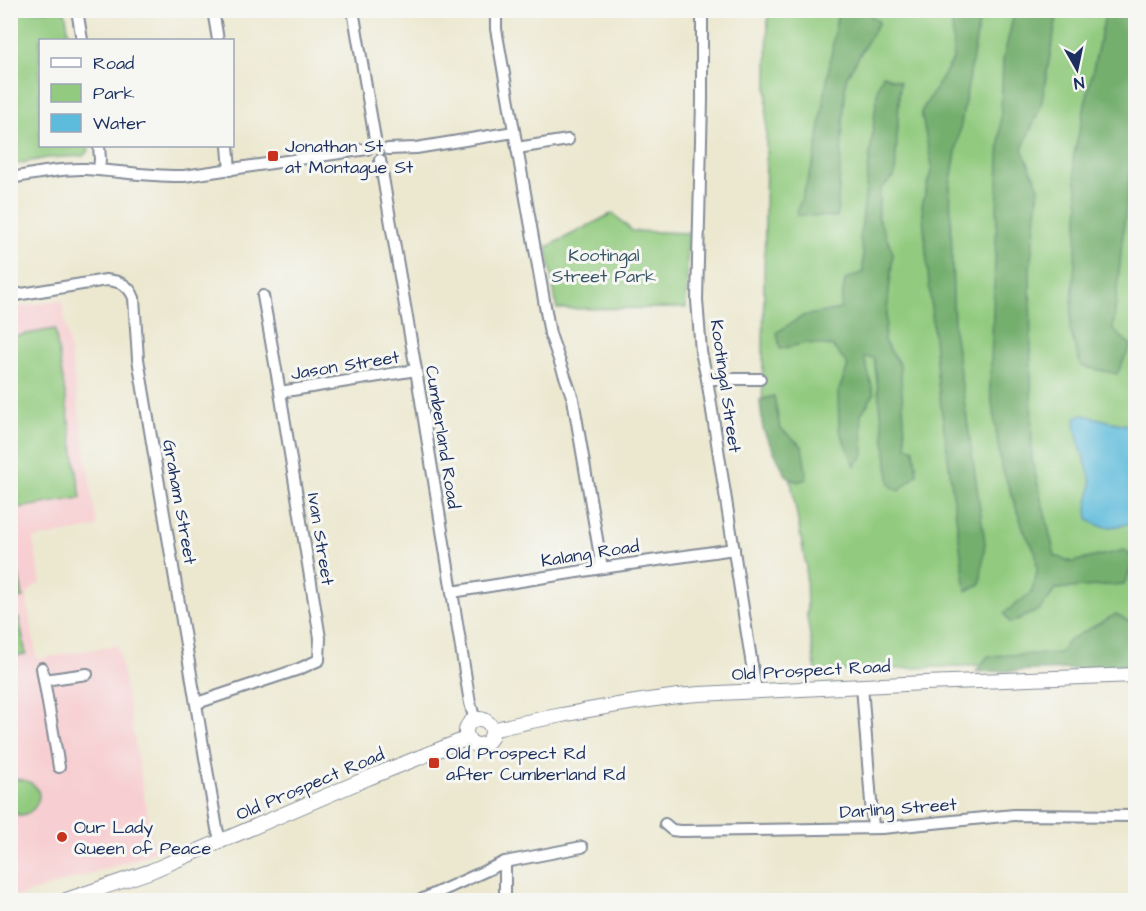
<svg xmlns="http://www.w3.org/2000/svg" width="1146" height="911" font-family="'Architects Daughter',sans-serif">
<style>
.built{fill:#f7cfd2}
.green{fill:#92cb7f;stroke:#567d6e;stroke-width:1.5}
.forest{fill:#75af6e;stroke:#486f66;stroke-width:1.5}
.water{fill:#5dbbdb;stroke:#3c759c;stroke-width:1.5}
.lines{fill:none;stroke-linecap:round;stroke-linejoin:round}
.minor-casing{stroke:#848c97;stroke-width:14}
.major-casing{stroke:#848c97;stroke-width:16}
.minor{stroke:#fff;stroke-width:10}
.major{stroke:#fff;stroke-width:14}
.poi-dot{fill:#c8321e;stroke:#f6f6f2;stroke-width:2}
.labels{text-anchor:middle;stroke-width:6;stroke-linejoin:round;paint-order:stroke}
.poi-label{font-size:18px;fill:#1b2f5e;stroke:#f6f6f2;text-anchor:start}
.park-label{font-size:18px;fill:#395666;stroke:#f6f6f2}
.street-label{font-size:18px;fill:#1b2f5e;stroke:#f6f6f2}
</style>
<rect width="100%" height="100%" fill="#f6f6f2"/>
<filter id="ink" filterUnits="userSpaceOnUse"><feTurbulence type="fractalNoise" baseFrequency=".0167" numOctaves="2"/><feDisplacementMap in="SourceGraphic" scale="12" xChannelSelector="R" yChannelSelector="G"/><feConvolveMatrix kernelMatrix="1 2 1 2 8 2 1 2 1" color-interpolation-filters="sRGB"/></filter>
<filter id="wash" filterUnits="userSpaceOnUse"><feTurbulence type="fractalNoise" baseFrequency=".008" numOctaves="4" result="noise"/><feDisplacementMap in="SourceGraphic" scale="24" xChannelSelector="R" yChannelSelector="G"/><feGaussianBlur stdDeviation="1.35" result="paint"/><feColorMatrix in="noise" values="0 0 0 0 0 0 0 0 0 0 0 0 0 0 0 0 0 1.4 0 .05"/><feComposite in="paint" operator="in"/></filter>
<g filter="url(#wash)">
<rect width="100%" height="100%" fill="#ece8d0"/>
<!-- built -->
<polygon class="built" points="62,300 97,527 33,539 41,583 33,587 27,595 28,606 37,659 118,645 154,853 11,899 11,308"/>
<!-- green -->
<g class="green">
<polygon points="10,11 65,11 70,40 40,40 40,146 88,146 89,150 83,156 47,158 11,165"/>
<polygon points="768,11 1135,11 1135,659 816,672 807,617 806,566 790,476 762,423"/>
<polygon points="613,213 632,231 688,233 686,308 557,309 547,247"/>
<polygon points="55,329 81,498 11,509 11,337"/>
<polygon points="15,553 23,598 11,600 11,554"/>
<polygon points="19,618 26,654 11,657 11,620"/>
<path d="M13,779C59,779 34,827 11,812V786L13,783Z"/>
</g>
<!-- forest -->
<g class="forest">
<polygon points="1015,10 1058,11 1041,106 1022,149 1039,187 1030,269 1032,460 1055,556 1072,562 1125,550 1135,560 1124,584 1056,589 1040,610 1010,623 1004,613 1031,593 1037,573 1036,553 1025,533 1001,465 990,388 1003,60"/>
<polygon points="838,11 865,11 879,22 846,78 837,217 796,215 815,157"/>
<polygon points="952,11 981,11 950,186 954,330 985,543 980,585 966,591 938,384 922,205 932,167 921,112 953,60"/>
<polygon points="1106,11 1136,11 1135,119 1113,330 1131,345 1117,374 1081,366 1070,330 1079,205 1073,159"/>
<polygon points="883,75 900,82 895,175 880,190 878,217 893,253 884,341 900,365 906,446 914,449 917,474 899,491 890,485 874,358 864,357 874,394 861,414 864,454 855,466 839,429 838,393 848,365 832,346 806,343 780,349 777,332 803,316 840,309 845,280 863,272 863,252 860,239 878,86"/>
<polygon points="774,396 780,428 802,446 807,479 797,482 786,475 763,430 760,400"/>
<polygon points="1116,614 1131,623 1135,622 1135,667 976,672 988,656 1060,653 1069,640"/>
</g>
<!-- water -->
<path class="water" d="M1084,415C1102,419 1118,425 1135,426V522C1120,526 1102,531 1089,520C1088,517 1087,514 1087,511C1087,501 1092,492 1091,482C1087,461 1075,441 1075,418L1077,416Z"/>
</g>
<g filter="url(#ink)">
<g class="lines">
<!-- minor casing -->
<g class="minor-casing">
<g id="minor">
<polyline points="77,10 82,40"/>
<polyline points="213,10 218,40"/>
<polyline points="353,10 375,139"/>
<polyline points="499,10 496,18 496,29 550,334 573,399 602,568"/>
<polyline points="702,10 702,101 697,300 701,352 707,379 756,691"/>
<polyline points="228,146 230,170"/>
<polyline points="517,148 568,140"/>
<polyline points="388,149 416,148 514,132"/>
<polyline points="380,160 416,370 470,703 475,720"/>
<polyline points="99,170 100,159 99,146"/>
<path d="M10,178C35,174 60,168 85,169C119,171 151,177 184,176L367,149"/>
<path d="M10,296L106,280C120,281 129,285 134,298L138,359L217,829L221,841"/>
<polyline points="707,379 760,379"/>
<polyline points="280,392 416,370"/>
<polyline points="452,592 602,568 734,549"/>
<polyline points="42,668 59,767"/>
<polyline points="44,680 87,674"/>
<polyline points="862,686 873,828"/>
<polyline points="197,703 299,669 319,660 320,638 280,392 263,296"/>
<polyline points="665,824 672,830 680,831 882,828 1014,815 1136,816"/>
<polyline points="505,862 505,900"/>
<polyline points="421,900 505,862 582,847"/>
</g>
</g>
<!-- major casing -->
<g class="major-casing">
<g id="major">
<circle cx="479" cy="732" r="13"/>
<path d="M492,730C522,722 553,717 583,711C622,704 660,697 699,694L925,683L1136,675"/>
<polyline points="66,900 151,871 368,778 468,738"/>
</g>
</g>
<!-- minor -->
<use href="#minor" class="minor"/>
<!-- major -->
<use href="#major" class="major"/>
</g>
</g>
<!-- markers -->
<g class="poi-dot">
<rect x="267" y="150" width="12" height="12" rx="3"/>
<rect x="428" y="757" width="12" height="12" rx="3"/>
<circle cx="62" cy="837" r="6"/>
</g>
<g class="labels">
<!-- poi labels -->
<g class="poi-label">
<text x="285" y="152">Jonathan St<tspan x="285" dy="21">at Montague St</tspan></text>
<text x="446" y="759">Old Prospect Rd<tspan x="446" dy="21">after Cumberland Rd</tspan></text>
<text x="74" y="833">Our Lady<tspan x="74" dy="21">Queen of Peace</tspan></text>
</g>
<!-- park labels -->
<g class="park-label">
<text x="604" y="261">Kootingal<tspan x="604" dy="21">Street Park</tspan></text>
</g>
<!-- street labels -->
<g class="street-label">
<text transform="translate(345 365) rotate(-9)" y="6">Jason Street</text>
<text transform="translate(726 386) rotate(82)" y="6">Kootingal Street</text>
<text transform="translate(443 437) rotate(81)" y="6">Cumberland Road</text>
<text transform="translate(180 502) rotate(80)" y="6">Graham Street</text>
<text transform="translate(321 539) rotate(81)" y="6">Ivan Street</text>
<text transform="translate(590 553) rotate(-9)" y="6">Kalang Road</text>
<text transform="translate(811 670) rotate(-3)" y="6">Old Prospect Road</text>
<text transform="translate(310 784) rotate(-23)" y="6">Old Prospect Road</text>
<text transform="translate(898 808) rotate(-4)" y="6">Darling Street</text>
</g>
</g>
<!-- margin -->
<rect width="1146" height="911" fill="none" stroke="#f6f6f2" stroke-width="36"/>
<!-- legend -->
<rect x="39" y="39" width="195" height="108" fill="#f6f6f2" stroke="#9ea6b7" stroke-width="1.5"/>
<rect x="51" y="58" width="30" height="9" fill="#ffffff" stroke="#9ea6b7" stroke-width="1.5"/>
<text x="93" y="69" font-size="18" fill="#1b2f5e">Road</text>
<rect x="51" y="84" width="30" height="18" fill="#92cb7f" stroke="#9ea6b7" stroke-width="1.5"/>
<text x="93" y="99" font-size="18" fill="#1b2f5e">Park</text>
<rect x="51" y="114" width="30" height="18" fill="#5dbbdb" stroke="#9ea6b7" stroke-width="1.5"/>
<text x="93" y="129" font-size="18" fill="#1b2f5e">Water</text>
<!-- north arrow -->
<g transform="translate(1077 69) rotate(171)" stroke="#f6f6f2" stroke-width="4.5" paint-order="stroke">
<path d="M0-4.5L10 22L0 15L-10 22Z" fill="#1b2f5e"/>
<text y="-9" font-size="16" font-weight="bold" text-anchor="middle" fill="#1b2f5e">N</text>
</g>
</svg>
